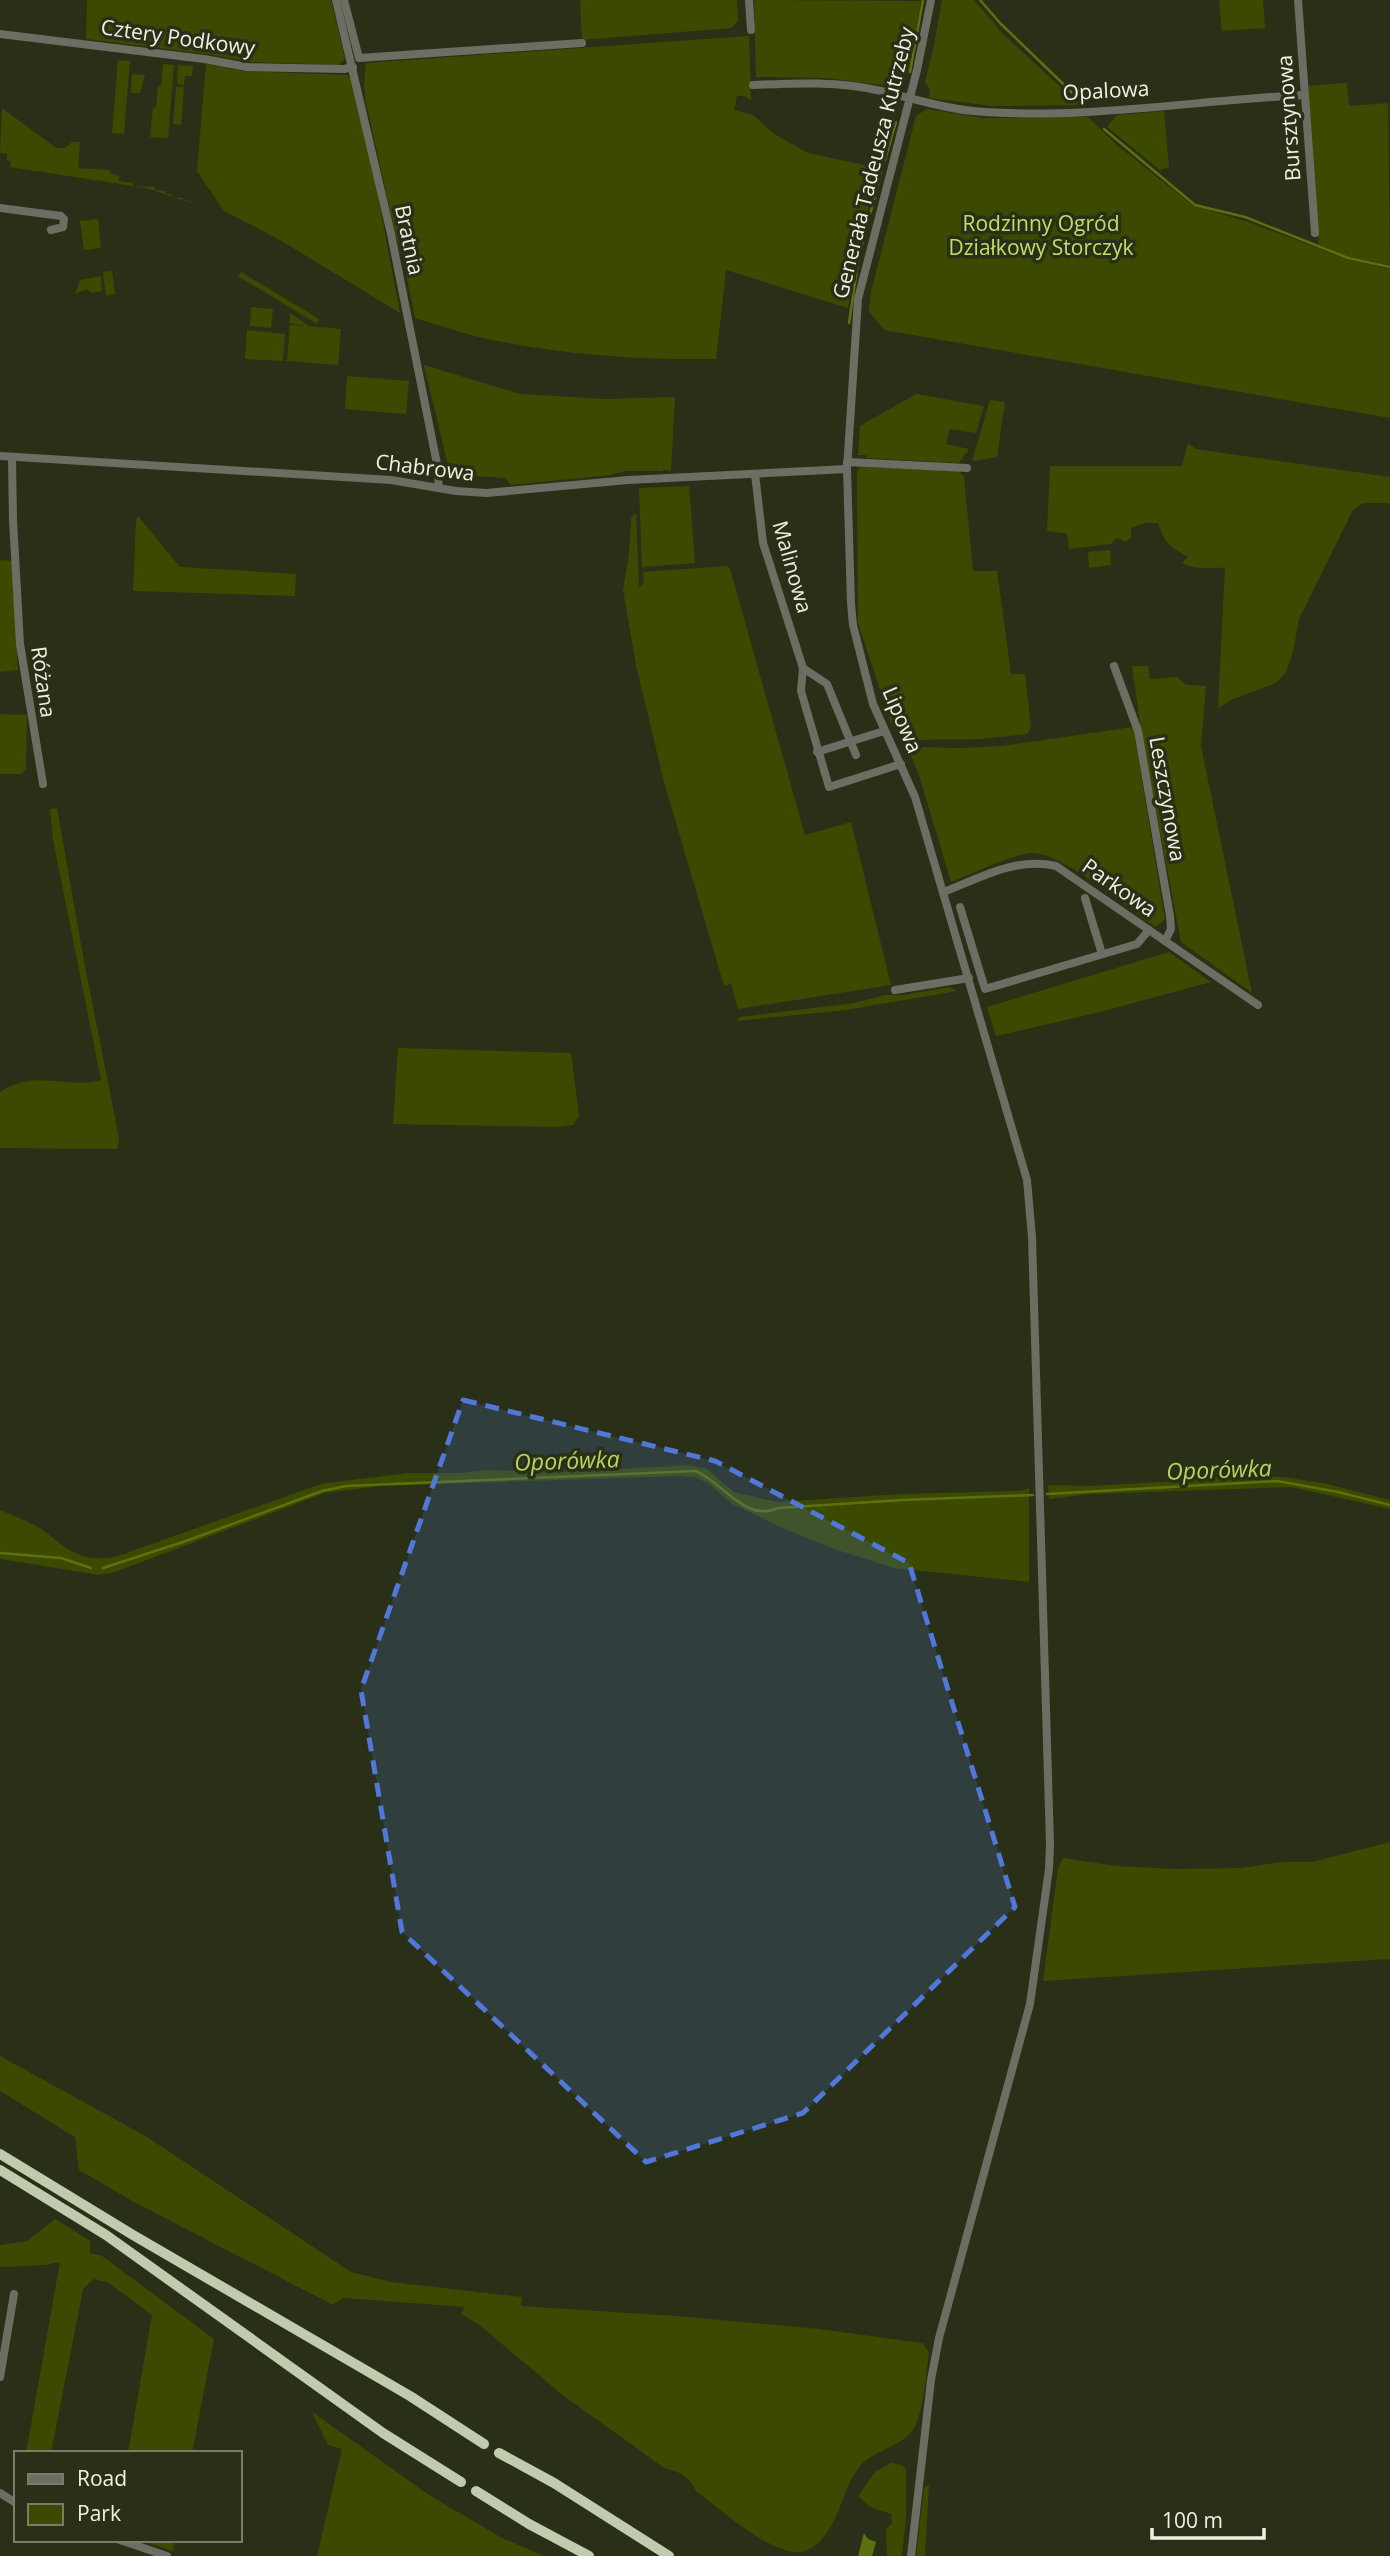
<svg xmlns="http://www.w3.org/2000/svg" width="1390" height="2556" font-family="'Open Sans',sans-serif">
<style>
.green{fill:#3b4a00}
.water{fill:#5c710e}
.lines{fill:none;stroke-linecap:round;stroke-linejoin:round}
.stream{stroke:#5c710e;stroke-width:2.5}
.minor{stroke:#6b6f63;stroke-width:8}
.highway{stroke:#c1cbad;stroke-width:10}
.marked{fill:#5177da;fill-opacity:0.2;stroke:#5177da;stroke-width:5;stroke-dasharray:14 9;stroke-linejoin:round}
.labels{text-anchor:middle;stroke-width:7;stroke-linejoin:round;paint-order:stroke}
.street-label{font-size:21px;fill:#edf2e2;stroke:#293017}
.park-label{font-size:21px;fill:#c0df69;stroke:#293017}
.water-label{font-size:23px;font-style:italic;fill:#b6d55f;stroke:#293017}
</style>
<rect width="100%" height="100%" fill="#293017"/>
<!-- green -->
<g class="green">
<polygon points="87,0 331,0 345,59 339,65 251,62 207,54 86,39"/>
<polygon points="580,0 737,0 738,21 731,28 582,40"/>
<polygon points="754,0 921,1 909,71 901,77 897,87 827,78 756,77"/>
<polygon points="942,0 974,0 1005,36 1080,105 992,106 929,98 930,90 925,82 933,50"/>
<polygon points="1219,0 1263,0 1265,28 1222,31"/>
<path d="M749,36L751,101L745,96H737L734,110L753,115L774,134L808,153L878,168L851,281L848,308L726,270L716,359C642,360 570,355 498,341C470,336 442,326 415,318L401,249L396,237L365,98L364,84L366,63Z"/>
<polygon points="118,60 130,61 124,134 112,133"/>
<polygon points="163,64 174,65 168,138 150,137 153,108 156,107 158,87 161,86"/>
<polygon points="206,64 242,71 347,75 352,80 377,191 400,313 280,240 224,211 197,171"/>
<polygon points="178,65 193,66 192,76 185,76 184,85 177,84"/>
<polygon points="132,74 145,75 140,93 131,93"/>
<polygon points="1347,83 1349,106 1388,103 1390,265 1348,257 1319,246 1307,86"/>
<polygon points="176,87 184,87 181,125 173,124"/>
<polygon points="2,108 56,148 65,148 72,142 80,142 78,168 110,170 110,173 122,177 119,177 119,181 133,183 133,186 155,187 155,190 166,191 166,194 171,194 171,197 183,198 183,200 190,201 192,203 146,188 10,167 11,161 7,160 7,154 0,153"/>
<polygon points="927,109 984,118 1088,117 1117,145 1192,205 1245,221 1347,259 1390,269 1390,418 884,330 869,311 871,292 916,116"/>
<polygon points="1164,111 1169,167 1160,170 1107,127 1117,115"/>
<polygon points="98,219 101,248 84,250 80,221"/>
<polygon points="112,271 115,294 106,296 103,272"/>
<polygon points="241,272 319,319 317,324 238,276"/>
<polygon points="101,276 102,291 92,293 87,289 75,294 80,280"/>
<polygon points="251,307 273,309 271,328 250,326"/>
<polygon points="290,313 309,326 341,329 338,365 287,361 290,325 307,326 289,323"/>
<polygon points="247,330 285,334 283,361 245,359"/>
<polygon points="424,365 520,394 606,399 675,397 671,471 663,469 663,471 625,471 611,475 511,485 505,478 450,474"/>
<polygon points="347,376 409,381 406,414 345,409"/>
<polygon points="916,394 984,406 976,433 950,429 946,444 969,449 959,463 867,458 866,455 858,455 860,426"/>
<polygon points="990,400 1005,402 997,457 972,461"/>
<path d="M1188,443L1196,449L1390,477V503H1363L1353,510L1299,619L1293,652L1286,672L1276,683L1233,699L1218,708L1225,568C1207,567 1199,571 1182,563L1188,557C1168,545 1166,545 1158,523H1144L1131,528V538L1126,542L1117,538L1111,544L1069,549L1067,534L1047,531L1050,466H1182Z"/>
<polygon points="861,467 959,471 964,477 973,571 997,571 1011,674 1025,674 1031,728 1027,734 982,739 914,740 904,739 891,723 858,623 857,471"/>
<polygon points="689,486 695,563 642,567 639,488"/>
<polygon points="636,513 639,587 644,583 643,572 727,566 730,569 805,835 851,822 891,985 738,1009 731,984 724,986 664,782 636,665 623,590 629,554 631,518"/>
<polygon points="138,516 180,567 296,574 295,596 133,591 136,520"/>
<polygon points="1110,550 1111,565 1089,568 1088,552"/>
<polygon points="0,560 12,561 18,670 0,672"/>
<polygon points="1132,666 1148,666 1150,679 1177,677 1186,685 1206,686 1201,746 1252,993 1181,942 1141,731"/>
<polygon points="0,714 27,715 26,769 22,774 0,774"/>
<path d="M1133,727L1165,919L1156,927C1129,909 1062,853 1033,853C1013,854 972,874 951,882L919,775L907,747L960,748L1002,746Z"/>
<path d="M57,808L84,961L116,1123L119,1141L117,1149L0,1148V1092C37,1068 66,1090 101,1080L53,840L50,809Z"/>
<polygon points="1169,952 1211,982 1100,1012 996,1036 987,1007"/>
<polygon points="950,987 957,991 846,1010 736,1021 740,1017 854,1003 886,995 903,995"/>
<polygon points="398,1048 571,1053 579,1116 573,1125 556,1127 393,1124"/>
<path d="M690,1465L707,1469L734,1492L777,1502L902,1494L1021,1491L1029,1488V1582L894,1568L834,1549L785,1529L732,1504L709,1484L695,1477L680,1476L381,1486L325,1493L112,1573L99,1575L0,1559V1510C13,1516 29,1521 41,1529C70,1550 76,1562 115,1557L321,1484L407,1473H461L485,1470L564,1472Z"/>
<polygon points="1224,1476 1284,1477 1327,1484 1390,1500 1390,1509 1291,1487 1091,1494 1049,1499 1048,1485 1091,1486 1195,1480"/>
<polygon points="1390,1842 1390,1959 1043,1981 1058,1868 1063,1858 1116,1866 1175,1869 1241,1868 1282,1862 1312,1862"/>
<path d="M0,2056L147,2137L351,2272L391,2282L522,2297L521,2306L676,2316L819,2329L922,2343L929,2352C926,2373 924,2413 913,2430C901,2448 870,2450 857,2470C840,2494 835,2545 801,2552C772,2556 719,2508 696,2491C689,2476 680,2472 664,2468L564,2396L478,2324L461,2314L465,2307L343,2298L333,2305L134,2202L79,2170L75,2137L0,2091Z"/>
<polygon points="55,2219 90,2241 90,2253 102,2256 214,2339 192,2453 128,2453 152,2315 109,2283 94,2279 83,2289 51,2453 26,2453 60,2262 45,2265 0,2267 0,2245 27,2241"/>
<polygon points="312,2412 429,2495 502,2538 544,2556 317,2556 342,2449 328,2445"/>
<polygon points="891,2463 902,2465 906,2470 906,2518 902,2556 887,2556 886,2530 892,2523 891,2514 870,2507 858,2496 875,2472"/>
<polygon points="929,2485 925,2556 916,2556 924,2488"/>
<polygon points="139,2540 175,2540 173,2551"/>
</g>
<!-- water -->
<polygon class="water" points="864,2533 868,2539 876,2542 872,2556 858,2556"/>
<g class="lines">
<!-- stream -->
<g class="stream">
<polyline points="980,0 1000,23 1083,103"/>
<polyline points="910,72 923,0"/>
<polyline points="1104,129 1195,205 1245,217 1348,258 1390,267"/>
<polyline points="885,160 896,122"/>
<polyline points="849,323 859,256 881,173"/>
<polyline points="1047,1494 1277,1481 1338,1492 1390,1505"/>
<polyline points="0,1553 61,1558 91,1568"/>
<path d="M103,1568L186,1541L322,1491L346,1486L696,1471C723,1483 746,1523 778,1508L903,1500L1033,1495"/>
</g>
<!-- minor -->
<g class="minor">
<polyline points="336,0 391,234 439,474 438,488"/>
<polyline points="344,0 359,58 582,43"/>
<polyline points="749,0 751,30"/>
<polyline points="1298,0 1315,233"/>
<polyline points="0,34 204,59 247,67 344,69 353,67"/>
<path d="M753,85C796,83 839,81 881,91C915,99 949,110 985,112C1091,119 1199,100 1305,95"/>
<polyline points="0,208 61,216 64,219 63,227 51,230"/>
<polyline points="0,456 391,480 456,491 487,493 628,480 847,469"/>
<polyline points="12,457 13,520 20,644 43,784"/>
<polyline points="847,462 967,468"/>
<polyline points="755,474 763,543 803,668 801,691 829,787 901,764"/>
<polyline points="1114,666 1138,731 1170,916 1171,929 1165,941"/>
<polyline points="803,668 827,684 856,755"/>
<polyline points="817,752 884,731"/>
<path d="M944,892C981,877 1016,857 1056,866L1258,1005"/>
<polyline points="1085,898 1102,954"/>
<polyline points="960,907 985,989 1137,944 1149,930"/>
<polyline points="895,990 969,978"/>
<polyline points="0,2377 14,2294"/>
<polyline points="0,2493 16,2503"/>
<polyline points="120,2540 167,2556"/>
<polyline points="911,2556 931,2380 939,2338 1030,2004 1049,1869 1050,1844 1032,1237 1027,1180 915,797 873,704 853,625 851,603 847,469 858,299 917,70 931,0"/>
</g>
<!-- highway -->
<g class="highway">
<polyline points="0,2154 133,2235 410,2396 484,2444"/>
<polyline points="0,2170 106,2235 383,2433 461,2482"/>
<polyline points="499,2453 554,2483 669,2556"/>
<polyline points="476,2491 529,2524 589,2556"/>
</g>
</g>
<!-- marked area -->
<path class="marked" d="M463,1400L715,1461L909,1563L1015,1907L803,2113L646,2162L402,1932L361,1690Z"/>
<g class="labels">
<!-- street labels -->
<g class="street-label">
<text transform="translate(178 38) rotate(8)" y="7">Cztery Podkowy</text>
<text transform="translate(1106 91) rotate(-3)" y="7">Opalowa</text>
<text transform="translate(1289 118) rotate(-94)" y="7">Bursztynowa</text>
<text transform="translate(874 163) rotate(-76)" y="7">Generała Tadeusza Kutrzeby</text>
<text transform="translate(409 240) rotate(78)" y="7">Bratnia</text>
<text transform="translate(425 468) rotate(7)" y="7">Chabrowa</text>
<text transform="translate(792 567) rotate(74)" y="7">Malinowa</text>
<text transform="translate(43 682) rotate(82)" y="7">Różana</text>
<text transform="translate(902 720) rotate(67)" y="7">Lipowa</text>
<text transform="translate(1167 799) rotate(80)" y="7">Leszczynowa</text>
<text transform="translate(1119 888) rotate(35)" y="7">Parkowa</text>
</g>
<!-- park labels -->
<g class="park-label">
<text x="1041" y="231">Rodzinny Ogród<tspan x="1041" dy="24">Działkowy Storczyk</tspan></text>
</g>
<!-- water labels -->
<g class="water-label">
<text transform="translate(567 1461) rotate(-2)" y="8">Oporówka</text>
<text transform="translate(1219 1470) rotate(-2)" y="8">Oporówka</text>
</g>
</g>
<!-- legend -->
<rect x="14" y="2451" width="228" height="91" fill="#293017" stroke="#777e68" stroke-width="2"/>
<rect x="28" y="2474" width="35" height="10" fill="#6b6f63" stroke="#777e68" stroke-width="2"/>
<text x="77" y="2486" font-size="21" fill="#edf2e2">Road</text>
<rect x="28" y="2504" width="35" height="21" fill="#3b4a00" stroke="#777e68" stroke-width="2"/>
<text x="77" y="2521" font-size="21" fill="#edf2e2">Park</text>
<!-- scale -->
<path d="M1152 2528v10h112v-10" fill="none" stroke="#edf2e2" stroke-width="3.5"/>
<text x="1162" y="2528" font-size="21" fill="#edf2e2" stroke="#293017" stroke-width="5" paint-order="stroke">100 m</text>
</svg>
